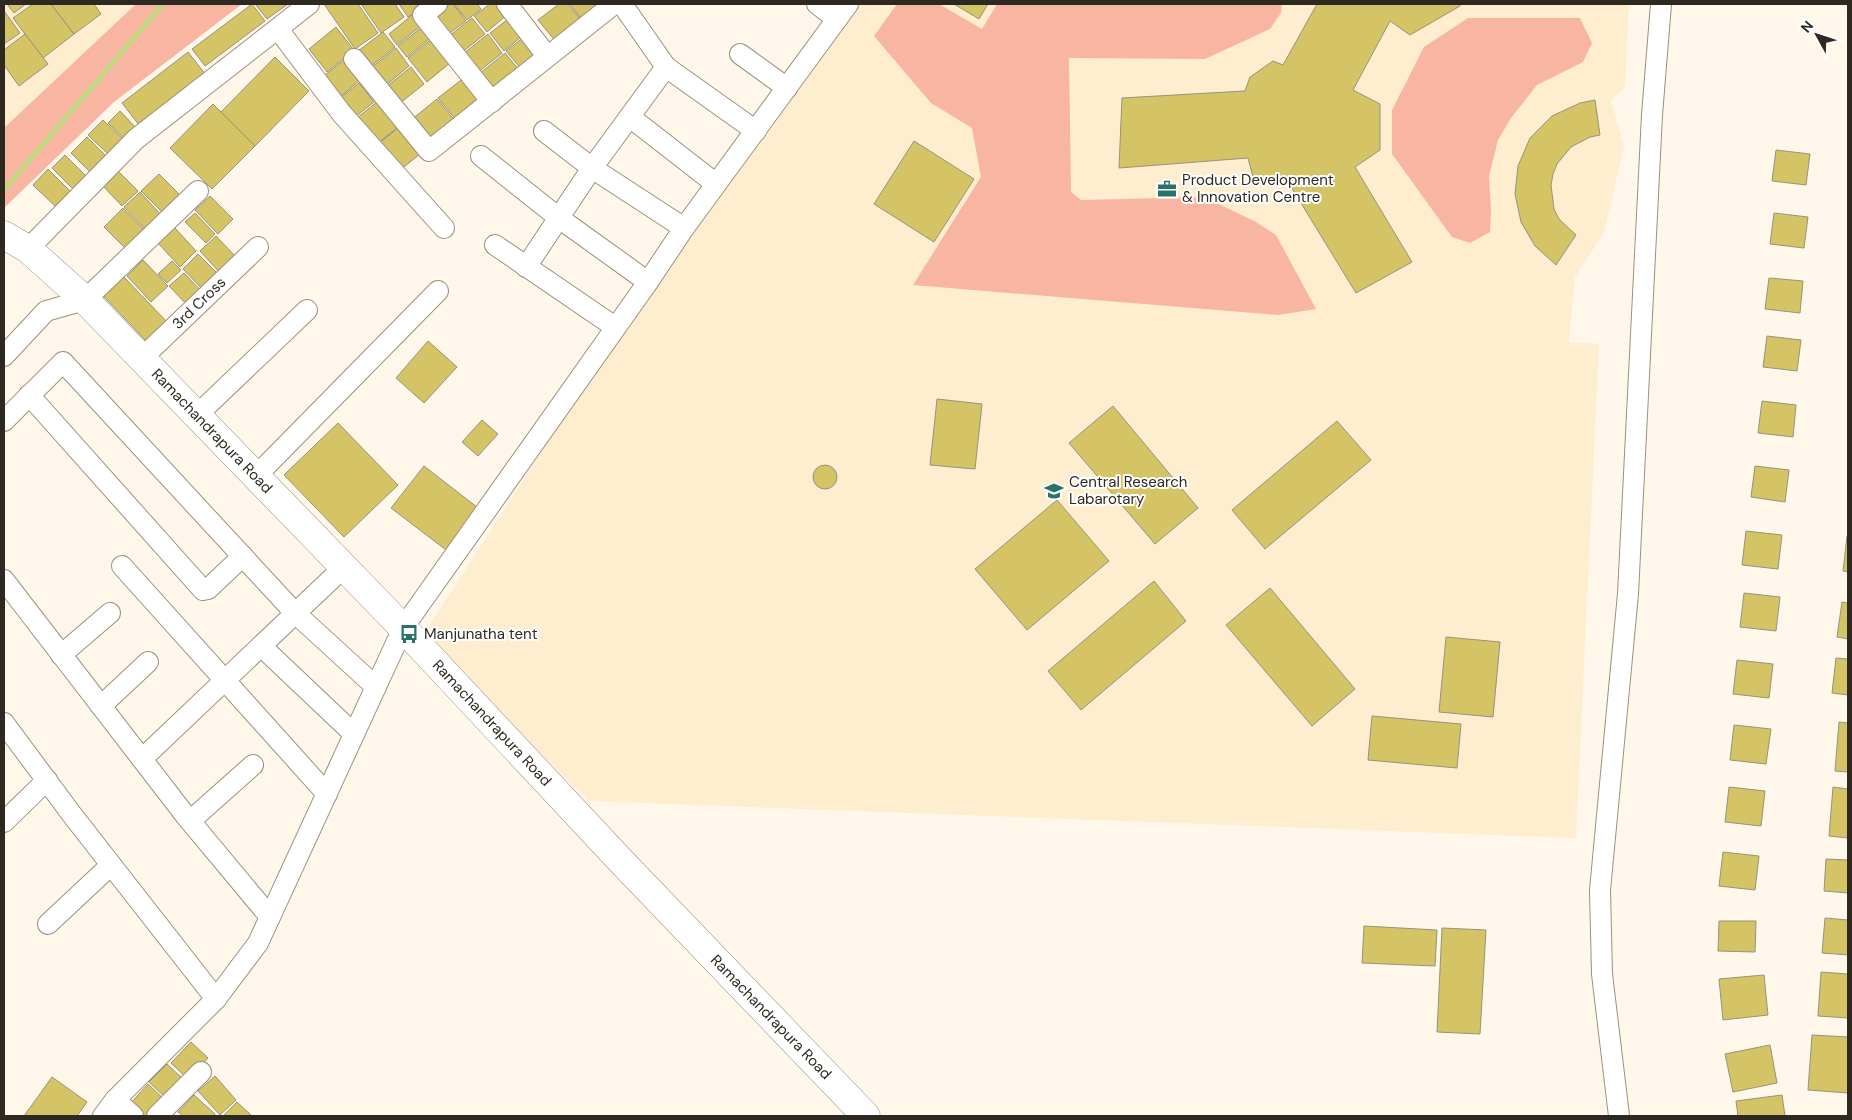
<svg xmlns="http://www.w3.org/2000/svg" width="1852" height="1120" font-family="'DM Sans',sans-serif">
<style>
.built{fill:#ffedd0}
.green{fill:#f7b5a2}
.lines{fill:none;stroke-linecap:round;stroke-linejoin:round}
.stream{stroke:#c1da80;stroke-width:5}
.building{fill:#d4c465;stroke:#96927c}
.street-casing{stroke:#9d907c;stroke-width:22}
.secondary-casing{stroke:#9d907c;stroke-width:29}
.street{stroke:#fff;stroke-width:20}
.secondary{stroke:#fff;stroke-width:28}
.labels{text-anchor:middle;stroke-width:4;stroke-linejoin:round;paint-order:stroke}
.poi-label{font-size:15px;fill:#2d2820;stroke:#fff;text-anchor:start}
.street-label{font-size:15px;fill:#2d2820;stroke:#fff}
</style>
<rect width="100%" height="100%" fill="#fff7ea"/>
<!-- built -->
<g class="built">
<polygon points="4,4 136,4 4,128"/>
<polygon points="854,4 1629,4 1625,88 1611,101 1624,146 1604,233 1575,277 1569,342 1599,344 1576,838 589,801 421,638 638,303"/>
</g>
<!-- green -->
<g class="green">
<polygon points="136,4 242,4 114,102 4,208 4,128"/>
<polygon points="897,4 939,4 982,29 997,4 1282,4 1281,13 1270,29 1205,59 1069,58 1071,192 1081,200 1204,197 1256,222 1276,235 1316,309 1278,315 913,285 981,177 972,128 931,103 874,36"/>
<polygon points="1468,18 1580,18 1592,43 1583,62 1537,85 1511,118 1498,140 1489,176 1491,209 1490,232 1470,243 1452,237 1392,154 1392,110 1424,47"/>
</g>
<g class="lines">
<!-- stream -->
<polyline class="stream" points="4,190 163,4"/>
</g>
<!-- building -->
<g class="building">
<polygon points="7,4 26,4 14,13"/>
<polygon points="33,4 51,4 74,34 43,58 13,18"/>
<polygon points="51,4 94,4 101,14 74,34"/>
<polygon points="252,4 265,21 205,66 192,49"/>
<polygon points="255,4 288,4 267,19"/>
<polygon points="324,4 358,4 378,33 355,49"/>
<polygon points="361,4 395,4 404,17 381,33"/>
<polygon points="399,4 427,4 408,17"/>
<polygon points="450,4 453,4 466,21 447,35 433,17"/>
<polygon points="454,4 477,4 481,9 467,20"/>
<polygon points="490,4 500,4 508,14 487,32 474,16"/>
<polygon points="559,4 568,4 583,22 557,43 538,20"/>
<polygon points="570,4 607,4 584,22"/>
<polygon points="954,4 988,4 979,19"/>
<polygon points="1317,4 1460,4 1460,6 1410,35 1390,21 1353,90 1380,104 1380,150 1355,167 1412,262 1356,293 1285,177 1272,185 1253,177 1248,158 1119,168 1122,98 1245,91 1250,77 1273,61 1283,65"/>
<polygon points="4,11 20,33 4,44"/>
<polygon points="412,15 421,26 397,45 389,34"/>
<polygon points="512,16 526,33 504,51 490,33"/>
<polygon points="472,18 485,34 461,53 448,37"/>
<polygon points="425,25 433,36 407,57 398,46"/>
<polygon points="336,27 354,50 327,72 309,49"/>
<polygon points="383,32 395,47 370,67 358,51"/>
<polygon points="25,34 48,64 19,86 4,65 4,50"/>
<polygon points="488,34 502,53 477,73 463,54"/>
<polygon points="528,34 543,53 522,70 506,51"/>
<polygon points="433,38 451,62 427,82 408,58"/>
<polygon points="396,48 409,66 385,86 371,68"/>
<polygon points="188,52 206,75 139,125 122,103"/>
<polygon points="505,53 520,71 493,92 479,74"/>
<polygon points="275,57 309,91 255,146 221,112"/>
<polygon points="344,60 360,80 341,96 325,75"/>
<polygon points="411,67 424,84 399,104 386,87"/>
<polygon points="465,77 482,99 456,120 438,98"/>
<polygon points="359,83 374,102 355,117 340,98"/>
<polygon points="437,99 455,121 429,142 411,120"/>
<polygon points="1595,100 1600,135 1590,137 1571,147 1557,164 1553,174 1551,185 1554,209 1559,219 1576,235 1556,265 1535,246 1521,222 1515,194 1518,166 1530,138 1552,116 1580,103"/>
<polygon points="377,102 397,128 378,143 358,117"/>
<polygon points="213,104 255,146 212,189 170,148"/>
<polygon points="120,111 138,130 127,141 108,123"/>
<polygon points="103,120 126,142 111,157 88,135"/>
<polygon points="398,128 419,155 400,170 379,143"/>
<polygon points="87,137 108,158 92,174 71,153"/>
<polygon points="914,141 974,179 934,242 874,204"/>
<polygon points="1776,150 1810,154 1806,185 1772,181"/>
<polygon points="65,155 87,177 74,190 52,168"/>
<polygon points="48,169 71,192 56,207 33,185"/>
<polygon points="117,170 138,191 122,206 102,185"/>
<polygon points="159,174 184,199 166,216 141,191"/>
<polygon points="140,192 164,218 149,233 124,207"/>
<polygon points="210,196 233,219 218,234 195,210"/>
<polygon points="123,208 147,233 128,251 104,227"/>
<polygon points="195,213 215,234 206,243 185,222"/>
<polygon points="1774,213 1808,217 1804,248 1770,244"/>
<polygon points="174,227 196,251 180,267 158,243"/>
<polygon points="216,236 237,258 221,274 200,251"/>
<polygon points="198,254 219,275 203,290 183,269"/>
<polygon points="143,260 168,286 151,302 127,276"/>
<polygon points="172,261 181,270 167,283 158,274"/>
<polygon points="184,273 203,293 189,307 169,286"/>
<polygon points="123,276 169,324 149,344 103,296"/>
<polygon points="1769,278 1803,281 1800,313 1765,309"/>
<polygon points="1767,336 1801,340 1797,371 1763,367"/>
<polygon points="428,341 457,367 424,403 396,378"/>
<polygon points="937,399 982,404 975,469 930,465"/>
<polygon points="1762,401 1796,405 1793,437 1758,433"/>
<polygon points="1113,406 1198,508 1155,544 1069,443"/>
<polygon points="482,420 498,434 478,456 462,442"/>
<polygon points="1337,421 1371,460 1265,549 1232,510"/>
<polygon points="338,423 398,485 344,537 284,475"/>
<circle cx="825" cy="477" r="12"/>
<polygon points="424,466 482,511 450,553 391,508"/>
<polygon points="1755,466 1789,470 1785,502 1751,497"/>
<polygon points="1057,500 1109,561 1027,630 975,569"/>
<polygon points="1746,531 1782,535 1778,569 1742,565"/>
<polygon points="1847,536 1848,536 1848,572 1843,571"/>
<polygon points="1154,581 1186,621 1081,710 1048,671"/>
<polygon points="1270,588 1355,689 1312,726 1226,625"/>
<polygon points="1744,593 1780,597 1776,631 1740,627"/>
<polygon points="1842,602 1848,603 1848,639 1837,637"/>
<polygon points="1446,637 1500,642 1493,717 1439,712"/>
<polygon points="1836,658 1848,659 1848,695 1832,693"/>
<polygon points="1737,660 1773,664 1769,698 1733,694"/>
<polygon points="1372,716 1461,724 1457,768 1368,760"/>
<polygon points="1839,722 1848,723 1848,772 1835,771"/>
<polygon points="1734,725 1771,729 1766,764 1730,760"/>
<polygon points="1729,787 1765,791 1761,826 1725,822"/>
<polygon points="1833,787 1848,789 1848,838 1829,836"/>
<polygon points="1723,852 1759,856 1755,890 1719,886"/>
<polygon points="1826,859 1848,860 1848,893 1824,891"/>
<polygon points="1825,918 1848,920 1848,955 1822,953"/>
<polygon points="1719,921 1756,921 1755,952 1718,951"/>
<polygon points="1364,926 1437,930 1435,966 1362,963"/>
<polygon points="1442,928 1486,930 1480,1034 1437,1032"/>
<polygon points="1821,972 1848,974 1848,1018 1818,1016"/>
<polygon points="1764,975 1768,1015 1723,1020 1719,979"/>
<polygon points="1812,1035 1848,1037 1848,1093 1808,1090"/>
<polygon points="191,1042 208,1058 188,1079 171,1063"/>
<polygon points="1770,1045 1777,1083 1733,1092 1725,1054"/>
<polygon points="167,1064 184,1080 167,1099 149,1082"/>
<polygon points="215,1076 236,1100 220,1115 198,1091"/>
<polygon points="52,1077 87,1102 77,1116 24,1116"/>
<polygon points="148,1084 166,1101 151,1116 143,1116 130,1104"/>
<polygon points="194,1095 215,1114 213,1116 183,1116 178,1112"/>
<polygon points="1782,1095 1785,1116 1738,1116 1736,1101"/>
<polygon points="237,1102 252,1116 223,1116"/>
</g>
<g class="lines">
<!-- street casing -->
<g class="street-casing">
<g id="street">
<polyline points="437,4 423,15 492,102"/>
<polyline points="507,4 547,56"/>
<polyline points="622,4 666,67 756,131"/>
<polyline points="817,4 837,19"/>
<polyline points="278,29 342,114 444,228"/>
<polyline points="740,54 787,88"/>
<polyline points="354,59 429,151 614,4"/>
<polyline points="630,117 716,184"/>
<polyline points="544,131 592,168 684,228"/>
<polyline points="481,156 559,218 648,282"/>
<polyline points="495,245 615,327"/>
<polyline points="28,249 136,139 309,4"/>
<polyline points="526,267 592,168 666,67"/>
<polyline points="4,356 46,311 85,300 198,191"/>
<polyline points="141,359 258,247"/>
<polyline points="29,395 203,590 208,589 243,556"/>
<polyline points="197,415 307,310"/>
<polyline points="4,421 63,362 295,613 376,687"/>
<polyline points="256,476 438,291"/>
<polyline points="122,566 327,794"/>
<polyline points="4,580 185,815 270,917"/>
<polyline points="261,646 354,734"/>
<polyline points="61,655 110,613"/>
<polyline points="101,706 148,662"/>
<polyline points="4,723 73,816 216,999"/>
<polyline points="142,759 344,567"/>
<polyline points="190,821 253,765"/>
<polyline points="4,822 47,780"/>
<polyline points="48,924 111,865"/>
<polyline points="115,1100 133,1116"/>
<polyline points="103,1116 115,1100 216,999 258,943 403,628 648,282 684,228 848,4"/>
<polyline points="157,1116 201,1072"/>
<polyline points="1619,1116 1602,974 1600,890 1628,594 1652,115 1661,4"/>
</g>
</g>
<!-- secondary casing -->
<g class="secondary-casing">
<polyline id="secondary" points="4,235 28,249 85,300 403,628 620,860 866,1116"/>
</g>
<!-- street -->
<use href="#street" class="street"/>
<!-- secondary -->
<use href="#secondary" class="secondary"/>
</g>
<!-- icons -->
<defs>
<g id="office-bare" transform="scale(1.5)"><path d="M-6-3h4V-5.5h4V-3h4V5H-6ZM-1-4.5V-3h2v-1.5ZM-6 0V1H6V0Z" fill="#2a7269" stroke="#fff" stroke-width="2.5" paint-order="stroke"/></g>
<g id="university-bare" transform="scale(1.5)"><path d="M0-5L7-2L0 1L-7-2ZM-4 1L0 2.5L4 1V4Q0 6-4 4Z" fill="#2a7269" stroke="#fff" stroke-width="2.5" paint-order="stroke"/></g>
<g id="bus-bare" transform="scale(1.5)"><path d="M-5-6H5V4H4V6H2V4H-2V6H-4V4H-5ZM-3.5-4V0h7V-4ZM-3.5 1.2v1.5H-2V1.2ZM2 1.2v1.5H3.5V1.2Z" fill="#2a7269" stroke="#fff" stroke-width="2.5" paint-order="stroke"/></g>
</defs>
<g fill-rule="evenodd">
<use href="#office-bare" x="1167" y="189"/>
<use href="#university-bare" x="1054" y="491"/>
<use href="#bus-bare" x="409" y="634"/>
</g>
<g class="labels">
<!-- poi labels -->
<g class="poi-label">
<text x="1182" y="185">Product Development<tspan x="1182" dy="17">&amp; Innovation Centre</tspan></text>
<text x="1069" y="487">Central Research<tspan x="1069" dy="17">Labarotary</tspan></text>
<text x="424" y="639">Manjunatha tent</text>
</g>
<!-- street labels -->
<g class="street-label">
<text transform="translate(199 303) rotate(-44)" y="5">3rd Cross</text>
<text transform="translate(212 431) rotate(46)" y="5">Ramachandrapura Road</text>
<text transform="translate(492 723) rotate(47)" y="5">Ramachandrapura Road</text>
<text transform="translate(771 1017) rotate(46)" y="5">Ramachandrapura Road</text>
</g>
</g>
<!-- border -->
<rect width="1852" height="1120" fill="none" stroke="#2d2820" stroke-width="10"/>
<!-- north arrow -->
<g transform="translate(1817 35) rotate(310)" stroke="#ffffff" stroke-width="4" paint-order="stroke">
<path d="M0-4L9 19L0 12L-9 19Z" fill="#2d2820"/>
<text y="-8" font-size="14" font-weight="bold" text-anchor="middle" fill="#2d2820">N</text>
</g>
</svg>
